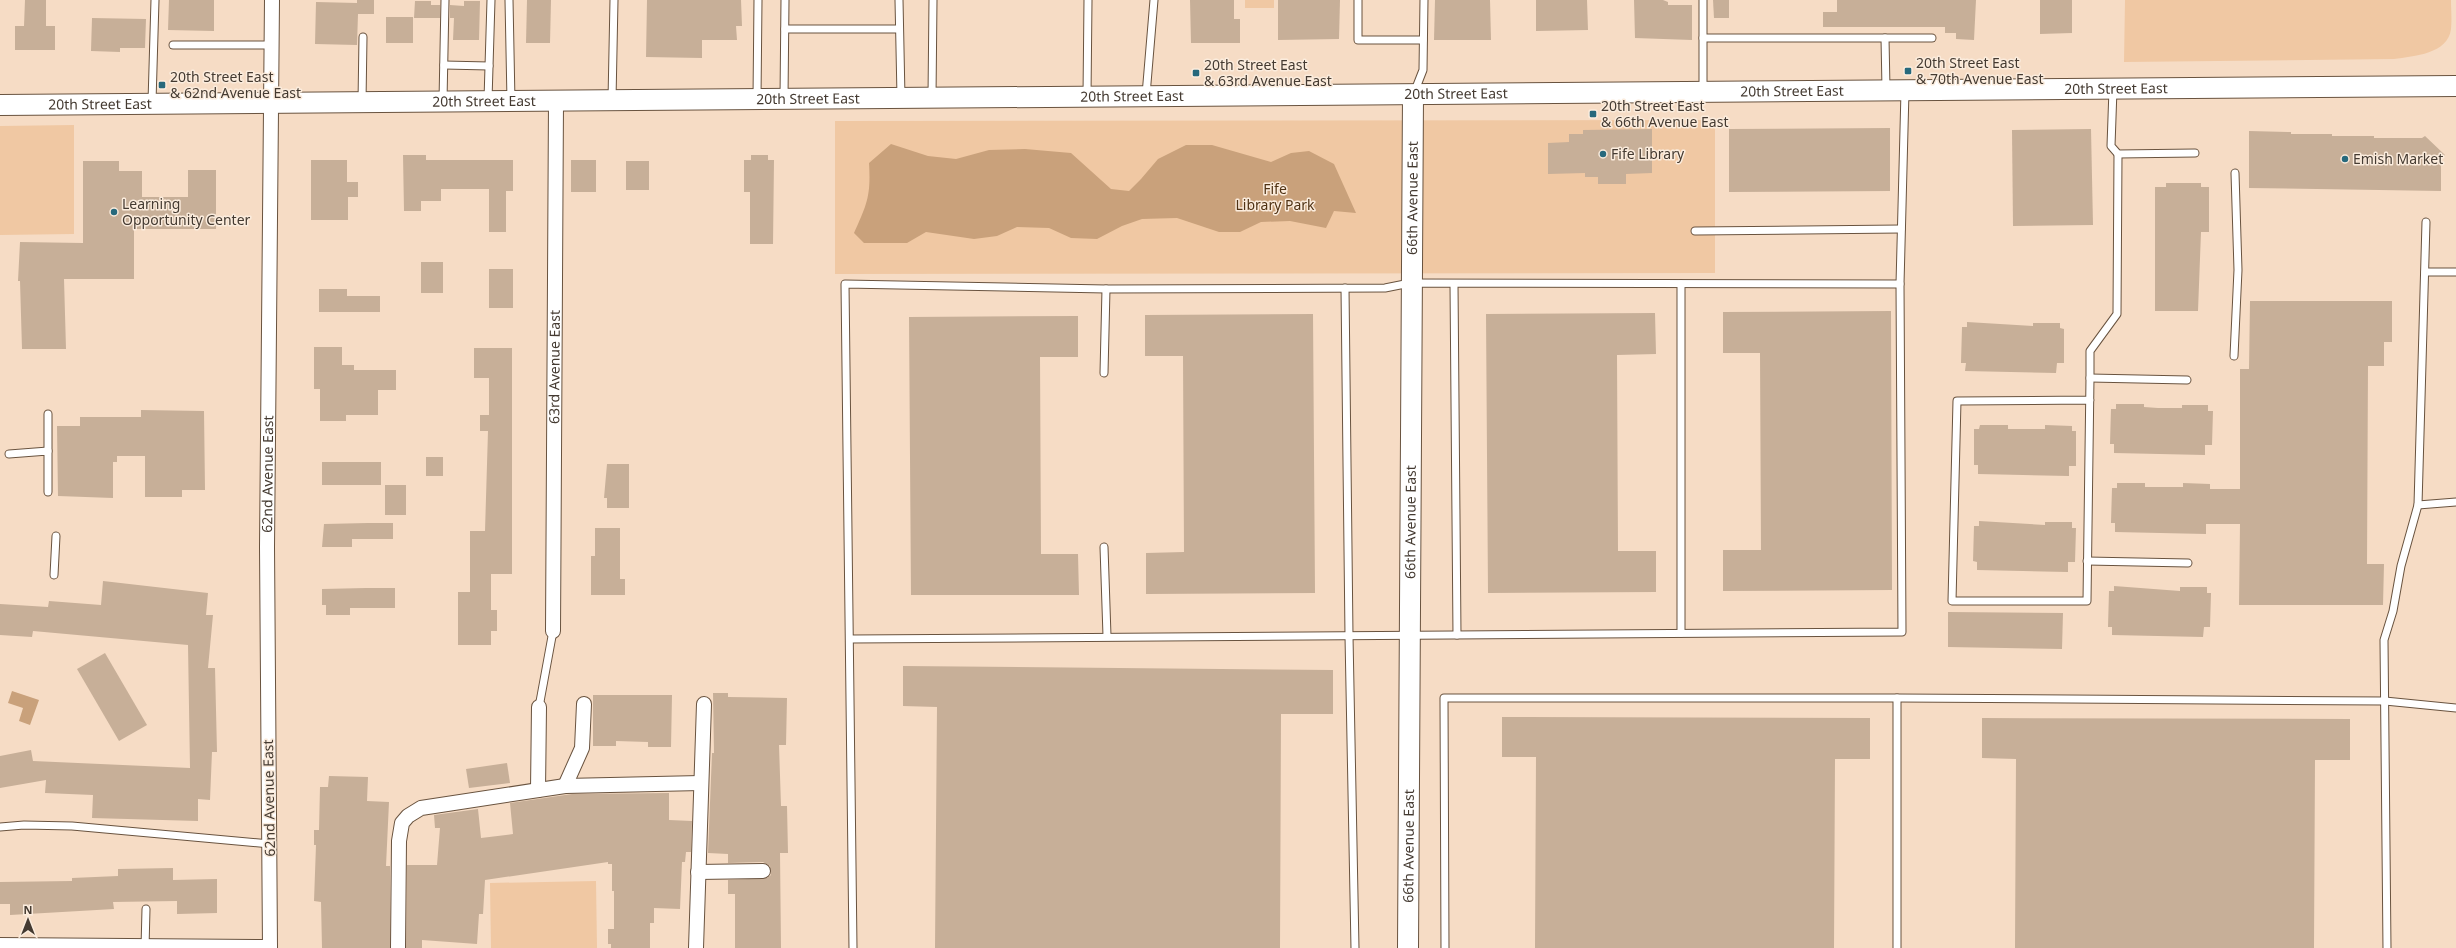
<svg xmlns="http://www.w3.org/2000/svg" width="2456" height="948" font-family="'Noto Sans',sans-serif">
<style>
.green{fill:#f0c8a3}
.water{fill:#c9a17b}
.building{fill:#c7af98}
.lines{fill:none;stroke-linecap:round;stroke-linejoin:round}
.lane-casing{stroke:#69533f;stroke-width:9}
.street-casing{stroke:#69533f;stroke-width:16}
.secondary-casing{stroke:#69533f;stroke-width:22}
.lane{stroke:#fff;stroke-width:7}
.street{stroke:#fff;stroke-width:14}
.secondary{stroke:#fff;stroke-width:20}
.poi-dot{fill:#27697c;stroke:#fbecdd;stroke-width:1.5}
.labels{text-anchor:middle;stroke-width:3;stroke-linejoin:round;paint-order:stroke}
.poi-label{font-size:14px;fill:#443a31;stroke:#fbecdd;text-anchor:start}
.street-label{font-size:14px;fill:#443a31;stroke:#fbecdd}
.park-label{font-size:14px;fill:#4f3214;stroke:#fbecdd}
</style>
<rect width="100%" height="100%" fill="#f6dcc5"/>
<!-- green -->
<g class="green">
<rect x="1245" y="0" width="29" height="8"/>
<path d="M2125,0H2451C2451,9 2452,19 2451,29C2448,54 2414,56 2394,59L2124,62Z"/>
<polygon points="1715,120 1715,273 835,274 835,121"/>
<polygon points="74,125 74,234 0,235 0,126"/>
<polygon points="596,881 597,948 491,948 490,883"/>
</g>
<!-- water -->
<g class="water">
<path d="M891,144L928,156L956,159L989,150L1025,149L1071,153L1111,189L1129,191L1141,179L1158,159L1186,145H1212L1271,162L1291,153L1309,151L1334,164L1356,213L1334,211L1326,228L1290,221L1261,222L1240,232H1219L1177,218L1142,219L1122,226L1097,239L1071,238L1049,228L1017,227L997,236L974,239L926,232L907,243H864L854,233C867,204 871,196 869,163Z"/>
<polygon points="12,691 39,700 30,725 19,721 23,708 8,703"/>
</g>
<!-- building -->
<g class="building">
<polygon points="25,0 46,0 46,26 55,26 55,50 15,50 15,26 24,26"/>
<polygon points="169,0 214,0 214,31 168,30"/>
<polygon points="357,0 374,0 374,14 358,14 357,45 315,44 316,2 357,3"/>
<polygon points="527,0 551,0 550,43 526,43"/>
<polygon points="647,0 741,0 742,26 736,26 737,40 702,40 702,58 646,57"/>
<polygon points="1190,0 1234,0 1234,19 1240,19 1240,43 1191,43"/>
<polygon points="1278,0 1340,0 1339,39 1278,40"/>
<polygon points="1435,0 1490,0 1491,40 1434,40"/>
<polygon points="1536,0 1587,0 1588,30 1536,31"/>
<polygon points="1634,0 1663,0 1668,2 1668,5 1692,5 1692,40 1635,38"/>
<polygon points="1713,0 1729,0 1729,18 1714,18"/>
<polygon points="1837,0 1976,0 1974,40 1956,39 1956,33 1945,33 1945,27 1823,27 1823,12 1837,12"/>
<polygon points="2040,0 2072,0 2072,33 2040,34"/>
<polygon points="415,1 431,1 431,5 440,5 440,18 414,18"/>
<polygon points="464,1 480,1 479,40 453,40 454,18 450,18 450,5 464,6"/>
<rect x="386" y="17" width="27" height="26"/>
<polygon points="92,18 146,19 145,48 120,48 120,52 91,51"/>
<polygon points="1890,128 1890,191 1729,192 1729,129"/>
<polygon points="1652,129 1652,173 1626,174 1626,184 1598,184 1598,177 1585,177 1585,173 1548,174 1548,143 1569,142 1569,134 1583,134 1583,130"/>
<polygon points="2091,129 2093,225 2013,226 2012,130"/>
<polygon points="2249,131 2291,132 2291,134 2332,134 2332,136 2374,136 2374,138 2422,138 2425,136 2445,155 2441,159 2441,191 2249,188"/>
<polygon points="403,155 426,155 426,160 513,160 513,191 506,191 506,232 489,232 489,189 441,189 441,201 421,201 421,211 404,211"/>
<polygon points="751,155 768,155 768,160 774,160 773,244 750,244 750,192 744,192 744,160 751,160"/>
<polygon points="311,160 347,160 347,182 358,182 358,197 348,197 348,220 311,220"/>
<rect x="571" y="160" width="25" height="32"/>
<polygon points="83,161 119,161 119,171 142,171 142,197 188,197 188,170 216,170 216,229 134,229 134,279 64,279 66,349 22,349 20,281 18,281 20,242 83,243"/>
<rect x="626" y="161" width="23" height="29"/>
<polygon points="2166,183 2201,183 2201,187 2209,187 2209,232 2201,232 2198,311 2155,311 2155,187 2166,187"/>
<rect x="421" y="262" width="22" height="31"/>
<rect x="489" y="269" width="24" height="39"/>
<polygon points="319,289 347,289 347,296 380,296 380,312 319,312"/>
<polygon points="2250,301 2392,301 2392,342 2384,342 2384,366 2368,366 2367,564 2384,564 2383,605 2239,605 2240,524 2206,524 2206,534 2115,532 2115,523 2111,523 2112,488 2117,488 2117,483 2145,483 2145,487 2183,487 2183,483 2210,484 2210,489 2240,489 2240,369 2249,369"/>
<polygon points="1891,311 1892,590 1723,591 1723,550 1761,550 1760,353 1723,353 1723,312"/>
<polygon points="1655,313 1656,354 1617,355 1618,551 1656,551 1656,592 1488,593 1486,314"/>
<polygon points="1313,314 1315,593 1146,594 1146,553 1184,552 1183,356 1145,356 1145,315"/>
<polygon points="1078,316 1078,357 1040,357 1041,554 1078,554 1079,595 911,595 909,317"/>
<polygon points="1967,322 2033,326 2033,323 2060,323 2060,328 2064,329 2064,363 2057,363 2056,373 1965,371 1966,363 1961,363 1962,327 1967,327"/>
<polygon points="314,347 342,347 342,365 354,365 354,370 396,370 396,390 378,390 378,415 346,415 346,421 320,421 320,389 314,389"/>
<polygon points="474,348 512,348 512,574 491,574 491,610 497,610 497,631 491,631 491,645 458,645 458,592 470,592 470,531 485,531 488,431 480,431 480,415 489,415 489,378 474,378"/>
<polygon points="2116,404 2144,404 2144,407 2158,408 2182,408 2182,405 2208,405 2208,411 2213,411 2212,445 2205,445 2205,455 2114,453 2114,444 2110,444 2111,409 2116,409"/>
<polygon points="141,410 204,411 205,490 182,490 182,497 145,497 145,456 117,456 117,462 113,462 113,498 58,496 57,426 80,426 80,417 141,417"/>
<polygon points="1980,425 2008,425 2008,429 2045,429 2045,425 2072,426 2072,431 2076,431 2076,466 2069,466 2069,476 1978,474 1978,465 1974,465 1974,429 1979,429"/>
<rect x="426" y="457" width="17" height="19"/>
<rect x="322" y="462" width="59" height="23"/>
<polygon points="607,464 629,464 629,508 607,508 607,498 604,498"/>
<rect x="385" y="485" width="21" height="30"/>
<polygon points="1979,521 2045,525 2045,522 2072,522 2072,528 2076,528 2075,562 2068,562 2068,572 1977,570 1977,562 1973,561 1974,526 1979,526"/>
<polygon points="368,523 393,523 393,539 352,539 352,547 322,547 324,524"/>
<polygon points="595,528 620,528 620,579 625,579 625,595 591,595 591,556 595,556"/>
<polygon points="103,581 208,593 206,615 213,615 208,668 215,668 217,752 212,752 210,800 198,799 198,821 92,818 93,795 45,793 46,780 0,788 0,756 31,750 33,761 190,768 188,645 33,631 32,637 0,635 0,604 48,607 49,601 101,605"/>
<polygon points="2114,586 2180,591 2180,587 2207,587 2207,593 2211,593 2210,627 2204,627 2203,637 2112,635 2112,627 2108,627 2109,591 2114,591"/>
<polygon points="366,588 395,588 395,608 350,608 350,615 326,615 326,605 322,605 322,589"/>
<polygon points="1948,612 2063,613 2062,649 1948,647"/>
<polygon points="105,653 147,725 119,741 77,669"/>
<polygon points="903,666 1333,670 1333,714 1281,714 1280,948 935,948 937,707 903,706"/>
<polygon points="713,693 728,693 728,697 787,698 786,745 779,745 781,806 787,806 788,853 780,853 781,948 735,948 735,894 728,894 728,880 767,878 771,875 770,866 763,862 728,863 728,854 708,853 712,753 714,753"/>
<polygon points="593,695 672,695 671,747 648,747 648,742 616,741 616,746 593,746"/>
<polygon points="1502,717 1870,718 1870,759 1835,759 1834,948 1535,948 1536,757 1502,757"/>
<polygon points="1982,718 2350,719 2350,760 2315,760 2314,948 2015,948 2016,759 1982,758"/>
<polygon points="507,763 510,783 469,788 466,769"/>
<polygon points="329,776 368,777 367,801 389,802 386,866 390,866 390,948 322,948 321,902 314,901 316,845 314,845 314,830 319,830 320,787 328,787"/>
<polygon points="669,793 669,820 692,821 691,852 686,852 685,862 682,862 680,909 654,908 654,923 650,923 650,948 611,948 611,944 608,944 608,929 614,929 614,891 612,891 612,864 608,864 608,862 485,880 483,914 479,914 477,944 422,940 422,948 406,948 407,865 437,865 440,828 435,828 434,815 478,809 481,838 513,834 510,803 572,794"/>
<polygon points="173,868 173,880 217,879 217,913 177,914 177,901 113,902 114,909 10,915 10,904 0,904 0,882 72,881 72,878 118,876 118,869"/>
</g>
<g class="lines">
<!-- lane casing -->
<g class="lane-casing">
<g id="lane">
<polyline points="509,0 511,101"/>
<polyline points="899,0 901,97"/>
<polyline points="1358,0 1358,40 1423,40"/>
<polyline points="1703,0 1703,90"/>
<polyline points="785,29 898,29"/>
<polyline points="1703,38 1932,38"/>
<polyline points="1885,38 1886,89"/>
<polyline points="173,45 271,45"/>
<polyline points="444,65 489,66"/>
<polyline points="2113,89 2111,146 2118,154 2195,153"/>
<polyline points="1414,93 1423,70 1424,0"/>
<polyline points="1146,95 1154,0"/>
<polyline points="1087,96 1088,0"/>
<polyline points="932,97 933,0"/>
<polyline points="757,98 758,0"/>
<polyline points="784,98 785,0"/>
<polyline points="488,100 491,0"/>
<polyline points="612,100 614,0"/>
<polyline points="443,101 445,0"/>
<polyline points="152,102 155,0"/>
<polyline points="362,102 363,37"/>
<polyline points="1695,231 1901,229"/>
<polyline points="2425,272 2456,272"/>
<polyline points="1454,284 1457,635"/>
<polyline points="1681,284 1681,633"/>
<polyline points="1900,284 1905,91"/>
<polyline points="1345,288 1349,636 1355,948"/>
<polyline points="2234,356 2238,270 2235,173"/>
<polyline points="1104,373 1106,289"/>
<polyline points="2090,378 2187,380"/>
<polyline points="2090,400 1957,401 1952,601 2087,601 2090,378 2090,351 2117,314 2118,154"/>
<polyline points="48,414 48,451"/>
<polyline points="9,454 48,451 48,492"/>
<polyline points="2418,505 2456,502"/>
<polyline points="1104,547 1107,636"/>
<polyline points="2087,561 2188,563"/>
<polyline points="54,575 56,536"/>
<polyline points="851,639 1902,632 1900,284 1410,283 1385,288 1106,289 845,284 853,948"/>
<polyline points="539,707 553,631"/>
<polyline points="0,827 24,825 72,826 270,844"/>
<polyline points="145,948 146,909"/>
<polyline points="1445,948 1444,698 1897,698 2385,701 2456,708"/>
<polyline points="1897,948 1897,698"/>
<polyline points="2387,948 2384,640 2393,611 2401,566 2418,505 2426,222"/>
</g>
</g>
<!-- street casing -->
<g class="street-casing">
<g id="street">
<path id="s1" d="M553,631L556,102"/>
<polyline points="565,786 582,748 584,704"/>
<polyline points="538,790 539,707"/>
<polyline points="698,872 763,871"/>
<polyline points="0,945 270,947"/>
<path id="s2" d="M270,948L267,547L272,0"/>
<polyline points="398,948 399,841 402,823 408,816 421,808 565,786 701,783"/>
<polyline points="696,948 704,704"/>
</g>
</g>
<!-- secondary casing -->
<g class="secondary-casing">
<g id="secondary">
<path id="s3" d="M0,105L2456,86"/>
<path id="s4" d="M1408,948L1413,95"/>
</g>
</g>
<!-- lane -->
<use href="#lane" class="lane"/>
<!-- street -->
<use href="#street" class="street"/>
<!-- secondary -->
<use href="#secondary" class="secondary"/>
</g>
<!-- markers -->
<g class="poi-dot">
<rect x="1904" y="67" width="8" height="8" rx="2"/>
<rect x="1192" y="69" width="8" height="8" rx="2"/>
<rect x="158" y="81" width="8" height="8" rx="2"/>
<rect x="1589" y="110" width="8" height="8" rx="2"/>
<circle cx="1603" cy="154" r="4"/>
<circle cx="2345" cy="159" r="4"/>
<circle cx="114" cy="212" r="4"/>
</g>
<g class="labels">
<!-- poi labels -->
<g class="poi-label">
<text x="1916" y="68">20th Street East<tspan x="1916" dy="16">&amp; 70th Avenue East</tspan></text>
<text x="1204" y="70">20th Street East<tspan x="1204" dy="16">&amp; 63rd Avenue East</tspan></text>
<text x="170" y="82">20th Street East<tspan x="170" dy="16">&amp; 62nd Avenue East</tspan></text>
<text x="1601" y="111">20th Street East<tspan x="1601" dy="16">&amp; 66th Avenue East</tspan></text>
<text x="1611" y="159">Fife Library</text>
<text x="2353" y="164">Emish Market</text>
<text x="122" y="209">Learning<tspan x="122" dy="16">Opportunity Center</tspan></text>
</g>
<!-- street labels -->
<g class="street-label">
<text dy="5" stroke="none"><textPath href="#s3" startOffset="2116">20th Street East</textPath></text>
<text dy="5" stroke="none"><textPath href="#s3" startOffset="1792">20th Street East</textPath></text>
<text dy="5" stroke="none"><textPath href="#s3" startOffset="1456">20th Street East</textPath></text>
<text dy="5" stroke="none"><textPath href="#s3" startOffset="1132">20th Street East</textPath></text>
<text dy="5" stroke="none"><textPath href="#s3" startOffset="808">20th Street East</textPath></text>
<text dy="5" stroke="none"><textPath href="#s3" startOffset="484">20th Street East</textPath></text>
<text dy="5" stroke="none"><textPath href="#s3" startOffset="100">20th Street East</textPath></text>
<text dy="5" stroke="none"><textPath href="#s4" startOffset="750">66th Avenue East</textPath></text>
<text dy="5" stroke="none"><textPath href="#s1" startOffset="264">63rd Avenue East</textPath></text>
<text dy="5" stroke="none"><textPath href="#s2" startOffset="474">62nd Avenue East</textPath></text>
<text dy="5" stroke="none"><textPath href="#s4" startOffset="426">66th Avenue East</textPath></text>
<text transform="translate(269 798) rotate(-91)" y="5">62nd Avenue East</text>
<text dy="5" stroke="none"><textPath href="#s4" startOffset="102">66th Avenue East</textPath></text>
</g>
<!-- park labels -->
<g class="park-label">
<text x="1275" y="194">Fife<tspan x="1275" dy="16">Library Park</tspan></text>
</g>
</g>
<!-- north arrow -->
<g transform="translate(28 920)" stroke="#fbecdd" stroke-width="3" paint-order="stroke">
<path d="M0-3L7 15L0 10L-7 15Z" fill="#443a31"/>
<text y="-6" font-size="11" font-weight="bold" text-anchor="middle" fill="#443a31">N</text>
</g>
</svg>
